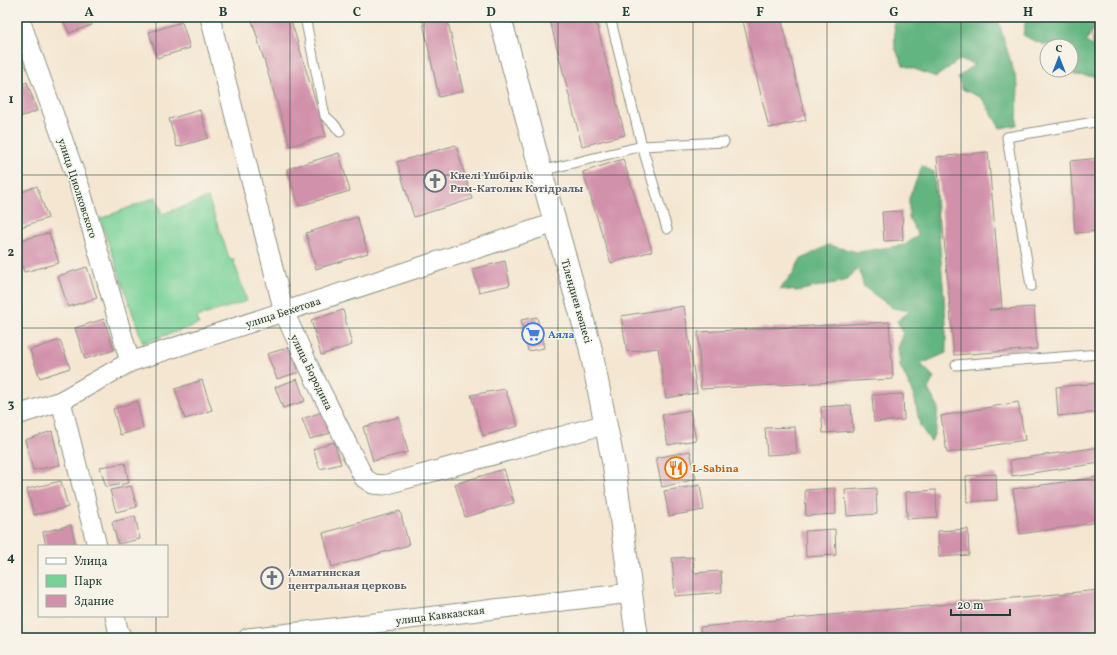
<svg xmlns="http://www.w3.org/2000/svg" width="1117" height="655" font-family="Vollkorn,serif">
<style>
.green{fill:#78d298;stroke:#4c8866}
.forest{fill:#62b480;stroke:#40785a}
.building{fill:#d291ab}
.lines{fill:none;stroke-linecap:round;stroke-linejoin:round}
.service-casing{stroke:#8a9282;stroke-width:11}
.minor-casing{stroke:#8a9282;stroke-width:21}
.tertiary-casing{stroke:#8a9282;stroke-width:24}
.service{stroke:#fff;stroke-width:9}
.minor{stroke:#fff;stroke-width:19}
.tertiary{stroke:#fff;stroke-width:22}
.grid{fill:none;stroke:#1f3d34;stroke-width:1;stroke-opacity:0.55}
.labels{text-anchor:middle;stroke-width:3;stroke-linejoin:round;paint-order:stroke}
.worship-label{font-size:11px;font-weight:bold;fill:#5b616d;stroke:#f7f3e8;text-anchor:start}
.street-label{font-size:11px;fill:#1f3d34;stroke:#f7f3e8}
.shop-label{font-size:11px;font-weight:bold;fill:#366cbe;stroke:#f7f3e8;text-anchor:start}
.food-label{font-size:11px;font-weight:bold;fill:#c56008;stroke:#f7f3e8;text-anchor:start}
.neatline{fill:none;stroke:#1f3d34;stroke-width:1.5}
.grid-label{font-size:13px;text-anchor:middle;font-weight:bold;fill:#1f3d34}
</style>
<rect width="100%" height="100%" fill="#f7f3e8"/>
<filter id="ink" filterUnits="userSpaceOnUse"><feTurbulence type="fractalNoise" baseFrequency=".025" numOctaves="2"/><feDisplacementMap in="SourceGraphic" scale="8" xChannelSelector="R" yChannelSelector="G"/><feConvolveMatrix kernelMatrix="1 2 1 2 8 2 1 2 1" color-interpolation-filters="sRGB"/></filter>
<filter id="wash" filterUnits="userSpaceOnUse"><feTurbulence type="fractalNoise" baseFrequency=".012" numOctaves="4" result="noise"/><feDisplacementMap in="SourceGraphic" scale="16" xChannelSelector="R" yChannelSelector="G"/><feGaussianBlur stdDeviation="0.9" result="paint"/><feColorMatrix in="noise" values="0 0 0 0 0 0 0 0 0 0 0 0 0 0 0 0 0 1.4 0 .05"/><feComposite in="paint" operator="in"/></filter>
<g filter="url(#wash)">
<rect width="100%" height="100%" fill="#f4e6d1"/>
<!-- green -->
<polygon class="green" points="156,197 162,214 208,198 230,260 233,259 247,301 197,317 199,324 143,343 100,219"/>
<!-- forest -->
<g class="forest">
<polygon points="901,17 997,17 1018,85 1017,125 1000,128 982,98 962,89 958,77 975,64 959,60 936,77 903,65 895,48 894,20"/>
<path d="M1036,17H1100V19H1098L1086,42L1100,50V77L1074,75L1071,69V46C1049,46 1042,46 1023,35L1026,18Z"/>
<polygon points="922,166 934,172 946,322 946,353 921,364 934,377 928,389 938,407 936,429 931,442 920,426 914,395 900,366 898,347 903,332 897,321 910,311 893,308 864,287 859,269 844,281 797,291 780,289 793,273 800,260 828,245 857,252 905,245 918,235 909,218 909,198"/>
</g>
<g id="blocks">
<!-- building -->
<g class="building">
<polygon points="62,17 89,17 92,25 69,33"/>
<polygon points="251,17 290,17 326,136 290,146"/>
<polygon points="425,17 447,17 463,91 439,97 422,18"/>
<polygon points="549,17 595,17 625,135 582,146"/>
<polygon points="742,17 781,17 806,120 769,128"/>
<polygon points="182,22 190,48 157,58 149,32"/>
<polygon points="1100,26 1100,53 1097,54 1093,27"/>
<polygon points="27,82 37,111 17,118 17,86"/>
<polygon points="200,110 208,138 177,147 169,119"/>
<polygon points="456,145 472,199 414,217 397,162"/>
<polygon points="988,152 1002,308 989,310 1034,307 1037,349 954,355 937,157"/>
<polygon points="339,153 350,191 299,206 287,169"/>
<polygon points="1100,158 1100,231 1075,233 1070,161"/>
<polygon points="623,159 652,251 611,263 583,172"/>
<polygon points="37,186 48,218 18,228 17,225 17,194"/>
<polygon points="902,211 903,240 884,241 882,212"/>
<polygon points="357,217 368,253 316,269 306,233"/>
<polygon points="49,233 59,263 24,272 17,250 17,241"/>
<polygon points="505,261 510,285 479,292 473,269"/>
<polygon points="87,267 97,298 68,307 58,276"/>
<polygon points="684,306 697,393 666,398 658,348 627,352 621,316"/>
<polygon points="343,310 352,345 321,355 311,320"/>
<polygon points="537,317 544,348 528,351 521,320"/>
<polygon points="104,319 114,350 85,359 75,328"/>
<polygon points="889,322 893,379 701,389 698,332"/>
<polygon points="60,340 70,368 40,378 30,350"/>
<polygon points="290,347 299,372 277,379 267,354"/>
<polygon points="297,379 305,401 283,408 275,387"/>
<polygon points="202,380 212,410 185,419 175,389"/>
<polygon points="1100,383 1100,412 1058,416 1056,387"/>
<polygon points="505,389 518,426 483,436 471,395"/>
<polygon points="903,394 904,420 874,422 872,395"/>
<polygon points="137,401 143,428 120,435 113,409"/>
<polygon points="1018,402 1025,440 947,453 941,416"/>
<polygon points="851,405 853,431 823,433 821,407"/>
<polygon points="690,410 696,440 668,445 662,415"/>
<polygon points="322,412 331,433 310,439 302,419"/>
<polygon points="399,417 408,452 373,461 363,427"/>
<polygon points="795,427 797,453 767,455 765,428"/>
<polygon points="52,431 60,465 33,470 25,440"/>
<polygon points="334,442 341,464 320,469 313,449"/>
<polygon points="1100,447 1100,463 1012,476 1010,460"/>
<polygon points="690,451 696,479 662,487 656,458"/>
<polygon points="125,463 129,483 106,487 100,467"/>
<polygon points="504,469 514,503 465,517 455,484"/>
<polygon points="996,474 997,500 967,502 966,476"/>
<polygon points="1100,477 1100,522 1020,534 1013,489"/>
<polygon points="61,481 68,507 34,515 27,489"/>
<polygon points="700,485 704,510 669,516 664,491"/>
<polygon points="131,486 137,507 116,512 110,490"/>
<polygon points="835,488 836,514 806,516 805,490"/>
<polygon points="876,488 877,514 847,516 845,490"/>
<polygon points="936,490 937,517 907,519 906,492"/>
<polygon points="400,511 409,545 332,567 323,533"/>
<polygon points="135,516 140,539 118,544 112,522"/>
<polygon points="71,525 76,546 46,546 43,532"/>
<polygon points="835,529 836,555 806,557 805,531"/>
<polygon points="968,529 969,555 939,557 938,531"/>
<polygon points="693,557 694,573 721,571 722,592 675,596 672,558"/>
<polygon points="1100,590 1100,635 1068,638 701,638 700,627"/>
</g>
</g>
</g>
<g filter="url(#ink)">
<use href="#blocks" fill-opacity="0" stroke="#8a9282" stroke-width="1"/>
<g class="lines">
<!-- service casing -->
<g class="service-casing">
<g id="service">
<polyline points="305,17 325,116 333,123 340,132"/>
<polyline points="541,171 642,146 610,17"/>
<polyline points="667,229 642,146 724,142"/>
<polyline points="1031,286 1007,137 1100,121"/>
<polyline points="956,365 1100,354"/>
</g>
</g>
<!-- minor casing -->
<g class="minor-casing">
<g id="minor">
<polyline points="19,17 80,188 130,362"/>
<polyline points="210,17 284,312 310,369 364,478 373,484 384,485 606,424"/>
<polyline points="61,401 97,546"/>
<polyline points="17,415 61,401 130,362 555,223"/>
<polyline points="115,616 118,630 122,638"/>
<polyline points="248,638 631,593"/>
</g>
</g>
<!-- tertiary casing -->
<g class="tertiary-casing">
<polyline id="tertiary" points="500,17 547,194 590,346 614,466 637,638"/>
</g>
<!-- service -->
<use href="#service" class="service"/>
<!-- minor -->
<use href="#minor" class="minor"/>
<!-- tertiary -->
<use href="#tertiary" class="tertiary"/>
</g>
</g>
<!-- grid -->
<path class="grid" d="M156,17V546M290,17V638M424,17V638M558,17V638M693,17V638M827,17V638M961,17V638M17,175H1100M17,328H1100M17,480H1100M156,616V638"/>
<!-- icons -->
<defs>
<g id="church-ring" transform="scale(1.15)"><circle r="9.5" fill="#f7f3e8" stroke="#6b7280" stroke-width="1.5"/><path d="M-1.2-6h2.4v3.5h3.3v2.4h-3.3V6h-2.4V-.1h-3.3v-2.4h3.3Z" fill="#6b7280"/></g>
<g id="supermarket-ring" transform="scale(1.15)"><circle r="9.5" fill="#f7f3e8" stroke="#3f7fe0" stroke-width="1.5"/><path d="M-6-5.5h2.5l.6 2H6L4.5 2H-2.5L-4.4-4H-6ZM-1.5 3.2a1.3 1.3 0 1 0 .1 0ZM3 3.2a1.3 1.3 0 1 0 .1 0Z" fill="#3f7fe0"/></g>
<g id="restaurant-ring" transform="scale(1.15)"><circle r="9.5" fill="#f7f3e8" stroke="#e8710a" stroke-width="1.5"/><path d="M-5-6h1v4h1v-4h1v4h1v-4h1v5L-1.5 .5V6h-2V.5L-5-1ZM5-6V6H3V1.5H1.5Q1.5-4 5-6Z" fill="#e8710a"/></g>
</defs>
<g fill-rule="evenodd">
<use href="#church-ring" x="435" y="181"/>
<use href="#supermarket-ring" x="533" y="334"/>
<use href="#restaurant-ring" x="676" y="468"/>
<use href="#church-ring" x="272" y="578"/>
</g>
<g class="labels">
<!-- worship labels -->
<g class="worship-label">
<text x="450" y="179">Киелі Үшбірлік<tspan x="450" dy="13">Рим-Католик Кәтідралы</tspan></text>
<text x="288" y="576">Алматинская<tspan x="288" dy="13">центральная церковь</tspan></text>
</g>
<!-- street labels -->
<g class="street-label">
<text transform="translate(78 188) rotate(72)" y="4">улица Циолковского</text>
<text transform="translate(577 301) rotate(74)" y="4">Тілендиев көшесі</text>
<text transform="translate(283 312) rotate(-18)" y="4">улица Бекетова</text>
<text transform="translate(312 372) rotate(64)" y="4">улица Бородина</text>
<text transform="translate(440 615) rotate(-7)" y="4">улица Кавказская</text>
</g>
<!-- shop labels -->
<g class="shop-label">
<text x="548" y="338">Аяла</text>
</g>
<!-- food labels -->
<g class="food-label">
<text x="692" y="472">L-Sabina</text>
</g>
</g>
<!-- margin -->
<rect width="1117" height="655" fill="none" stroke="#f7f3e8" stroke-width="44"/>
<!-- legend -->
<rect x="38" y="545" width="130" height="72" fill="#f7f3e8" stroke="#a1aaa0"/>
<rect x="46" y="558" width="20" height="6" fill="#ffffff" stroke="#a1aaa0"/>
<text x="74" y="565" font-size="12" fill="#1f3d34">Улица</text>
<rect x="46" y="575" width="20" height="12" fill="#78d298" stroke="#a1aaa0"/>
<text x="74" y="585" font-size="12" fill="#1f3d34">Парк</text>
<rect x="46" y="595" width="20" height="12" fill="#d291ab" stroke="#a1aaa0"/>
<text x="74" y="605" font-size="12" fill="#1f3d34">Здание</text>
<!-- north arrow -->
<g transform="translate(1059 58)"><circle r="19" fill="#f7f3e8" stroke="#a1aaa0"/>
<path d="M0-3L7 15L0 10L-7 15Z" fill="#1f6fb2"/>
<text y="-6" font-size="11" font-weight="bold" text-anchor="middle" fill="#1f3d34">С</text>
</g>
<!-- scale -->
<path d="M951 609v6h59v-6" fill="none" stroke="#1f3d34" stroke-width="2"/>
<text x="957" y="609" font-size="12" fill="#1f3d34" stroke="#f7f3e8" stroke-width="3" paint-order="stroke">20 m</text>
<rect x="22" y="22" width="1073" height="611" class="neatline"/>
<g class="grid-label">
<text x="89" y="16">A</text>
<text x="223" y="16">B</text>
<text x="357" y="16">C</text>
<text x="491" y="16">D</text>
<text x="626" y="16">E</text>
<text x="760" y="16">F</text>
<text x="894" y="16">G</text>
<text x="1028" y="16">H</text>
<text x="11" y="103">1</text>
<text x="11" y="256">2</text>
<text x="11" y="408">3</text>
<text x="11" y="561">4</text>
</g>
</svg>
